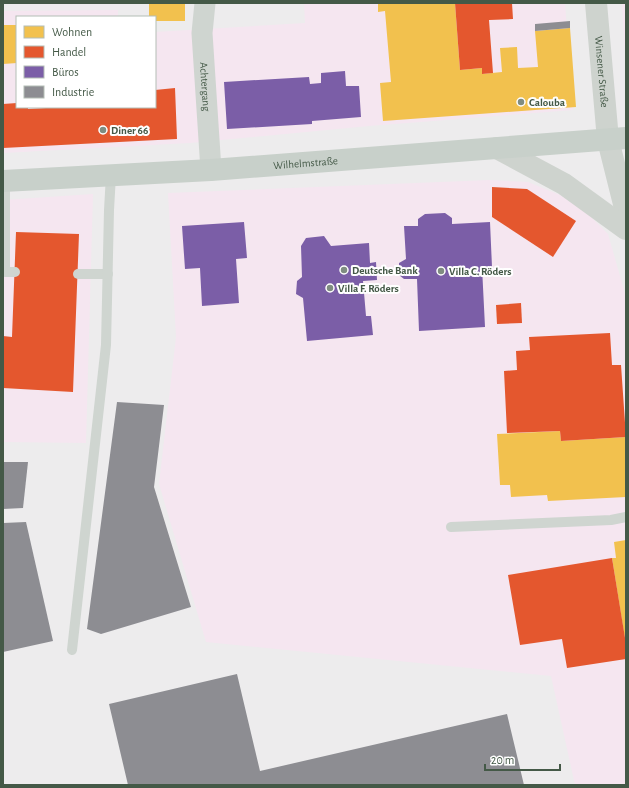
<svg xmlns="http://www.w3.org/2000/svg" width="629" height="788" font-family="'Alegreya Sans',sans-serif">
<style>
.commercial{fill:#f5e6f0}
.homes{fill:#f2c14e}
.shops{fill:#e4572e}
.offices{fill:#7b5ea7}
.industry{fill:#8d8d92}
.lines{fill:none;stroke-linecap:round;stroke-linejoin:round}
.lane{stroke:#cfd5d0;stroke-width:10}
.street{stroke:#cfd5d0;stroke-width:21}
.secondary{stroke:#ced3ce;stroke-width:22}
.primary{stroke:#c8d0ca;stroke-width:22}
.poi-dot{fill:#7f8c81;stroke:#fff;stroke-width:1.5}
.labels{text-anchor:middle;stroke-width:4;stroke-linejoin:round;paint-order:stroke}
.street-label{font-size:11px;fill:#445947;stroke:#fff}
.poi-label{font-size:11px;font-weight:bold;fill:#445947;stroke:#fff;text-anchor:start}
</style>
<rect width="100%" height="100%" fill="#edeced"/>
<!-- commercial -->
<g class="commercial">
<polygon points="304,3 565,3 573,110 369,126 190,143 3,153 3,11 118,10 118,17 17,17 17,107 155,107 155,32 305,23"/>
<polygon points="622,3 626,3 626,70"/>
<polygon points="490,180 528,182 560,195 586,212 608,234 626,297 626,785 575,785 551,676 206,642 159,484 176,337 168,193"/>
<polygon points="93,194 86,443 3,442 3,200"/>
</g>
<!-- homes -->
<g class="homes">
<polygon points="149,3 185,3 185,21 155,21 155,17 149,17"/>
<polygon points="378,3 455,3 460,70 482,68 482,74 502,72 500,48 517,47 518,68 538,67 535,31 570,28 576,107 383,121 380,83 391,82 385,11 378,12"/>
<polygon points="3,25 16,25 17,63 3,64"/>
<polygon points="560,431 561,441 626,437 626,497 548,501 547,495 511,497 510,485 500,485 497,434"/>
<polygon points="626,540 626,639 625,639 612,558 616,558 614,542"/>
</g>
<!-- shops -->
<g class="shops">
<polygon points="455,3 512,3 513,19 489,20 493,73 482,74 482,68 460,70"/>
<polygon points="175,88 177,139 3,148 3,104 17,103 17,107 28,107 28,109 64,107 155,107 155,90"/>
<polygon points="492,187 527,189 576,221 553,257 492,217"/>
<polygon points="16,232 79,234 73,392 3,388 3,336 12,337"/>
<polygon points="521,303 522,323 497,324 496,305"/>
<polygon points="610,333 612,365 621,365 626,437 561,441 560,431 507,433 504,371 517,370 516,351 530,350 529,337"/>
<polygon points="612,558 626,644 626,659 567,668 562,639 520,645 508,575"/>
</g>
<!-- offices -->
<g class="offices">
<polygon points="345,71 346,86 359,86 361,117 312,121 312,124 227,129 224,82 309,77 310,84 321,83 321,73"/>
<polygon points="445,213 452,218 452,224 490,222 492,267 482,267 485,327 419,331 417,279 404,279 399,275 399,263 406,259 404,226 418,226 418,219 425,214"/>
<polygon points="244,222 247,258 236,259 239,303 202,306 200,268 185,269 182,226"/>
<polygon points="324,236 331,246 369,243 370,263 376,262 377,280 363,281 366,316 371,316 373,335 307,341 303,298 296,294 297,281 302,277 301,246 306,238"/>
</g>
<!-- industry -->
<g class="industry">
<polygon points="570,21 570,28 535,31 535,24"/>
<polygon points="117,402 164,405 154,487 191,607 101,634 87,629"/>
<polygon points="3,462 28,462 23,508 3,509"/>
<polygon points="26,522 53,641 3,652 3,523"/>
<polygon points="237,674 260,771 507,714 524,785 128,785 109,704"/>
</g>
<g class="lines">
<!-- lane -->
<g class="lane">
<polyline points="5,181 5,272 15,272"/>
<polyline points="78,274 108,274"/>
<polyline points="451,527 611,520 626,517"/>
<polyline points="72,650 106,345 109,210 111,175"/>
</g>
<!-- street -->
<path class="street" id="s1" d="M205,3L202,33L211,170"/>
<!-- secondary -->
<g class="secondary">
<path id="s2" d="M596,3L608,140L626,212"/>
<polyline points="497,148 564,184 626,229"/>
</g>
<!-- primary -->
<path class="primary" id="s3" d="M3,181L211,170L626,138"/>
</g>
<!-- markers -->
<g class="poi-dot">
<circle cx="521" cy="102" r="4"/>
<circle cx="103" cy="130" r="4"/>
<circle cx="344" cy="270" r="4"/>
<circle cx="441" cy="271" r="4"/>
<circle cx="330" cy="288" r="4"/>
</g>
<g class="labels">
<!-- street labels -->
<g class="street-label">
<text dy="4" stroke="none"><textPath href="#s2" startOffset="69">Winsener Straße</textPath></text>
<text dy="4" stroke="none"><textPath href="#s1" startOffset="84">Achtergang</textPath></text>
<text dy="4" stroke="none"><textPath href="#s3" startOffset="303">Wilhelmstraße</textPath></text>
</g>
<!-- poi labels -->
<g class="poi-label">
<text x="529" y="106">Calouba</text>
<text x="111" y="134">Diner 66</text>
<text x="352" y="274">Deutsche Bank</text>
<text x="449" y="275">Villa C. Röders</text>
<text x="338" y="292">Villa F. Röders</text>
</g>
</g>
<!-- border -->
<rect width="629" height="788" fill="none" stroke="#445947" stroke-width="8"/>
<!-- legend -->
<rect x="16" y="16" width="140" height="92" fill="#ffffff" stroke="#b4bdb5"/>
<rect x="24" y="26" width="20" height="12" fill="#f2c14e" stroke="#b4bdb5"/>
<text x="52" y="36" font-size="12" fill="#445947">Wohnen</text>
<rect x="24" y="46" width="20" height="12" fill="#e4572e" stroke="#b4bdb5"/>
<text x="52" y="56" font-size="12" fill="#445947">Handel</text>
<rect x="24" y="66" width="20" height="12" fill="#7b5ea7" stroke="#b4bdb5"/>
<text x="52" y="76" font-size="12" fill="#445947">Büros</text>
<rect x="24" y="86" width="20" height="12" fill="#8d8d92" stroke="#b4bdb5"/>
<text x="52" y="96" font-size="12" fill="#445947">Industrie</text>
<!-- scale -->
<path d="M485 764v6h75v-6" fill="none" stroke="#445947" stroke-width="2"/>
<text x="491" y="764" font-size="12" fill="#445947" stroke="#ffffff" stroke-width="3" paint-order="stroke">20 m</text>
</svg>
